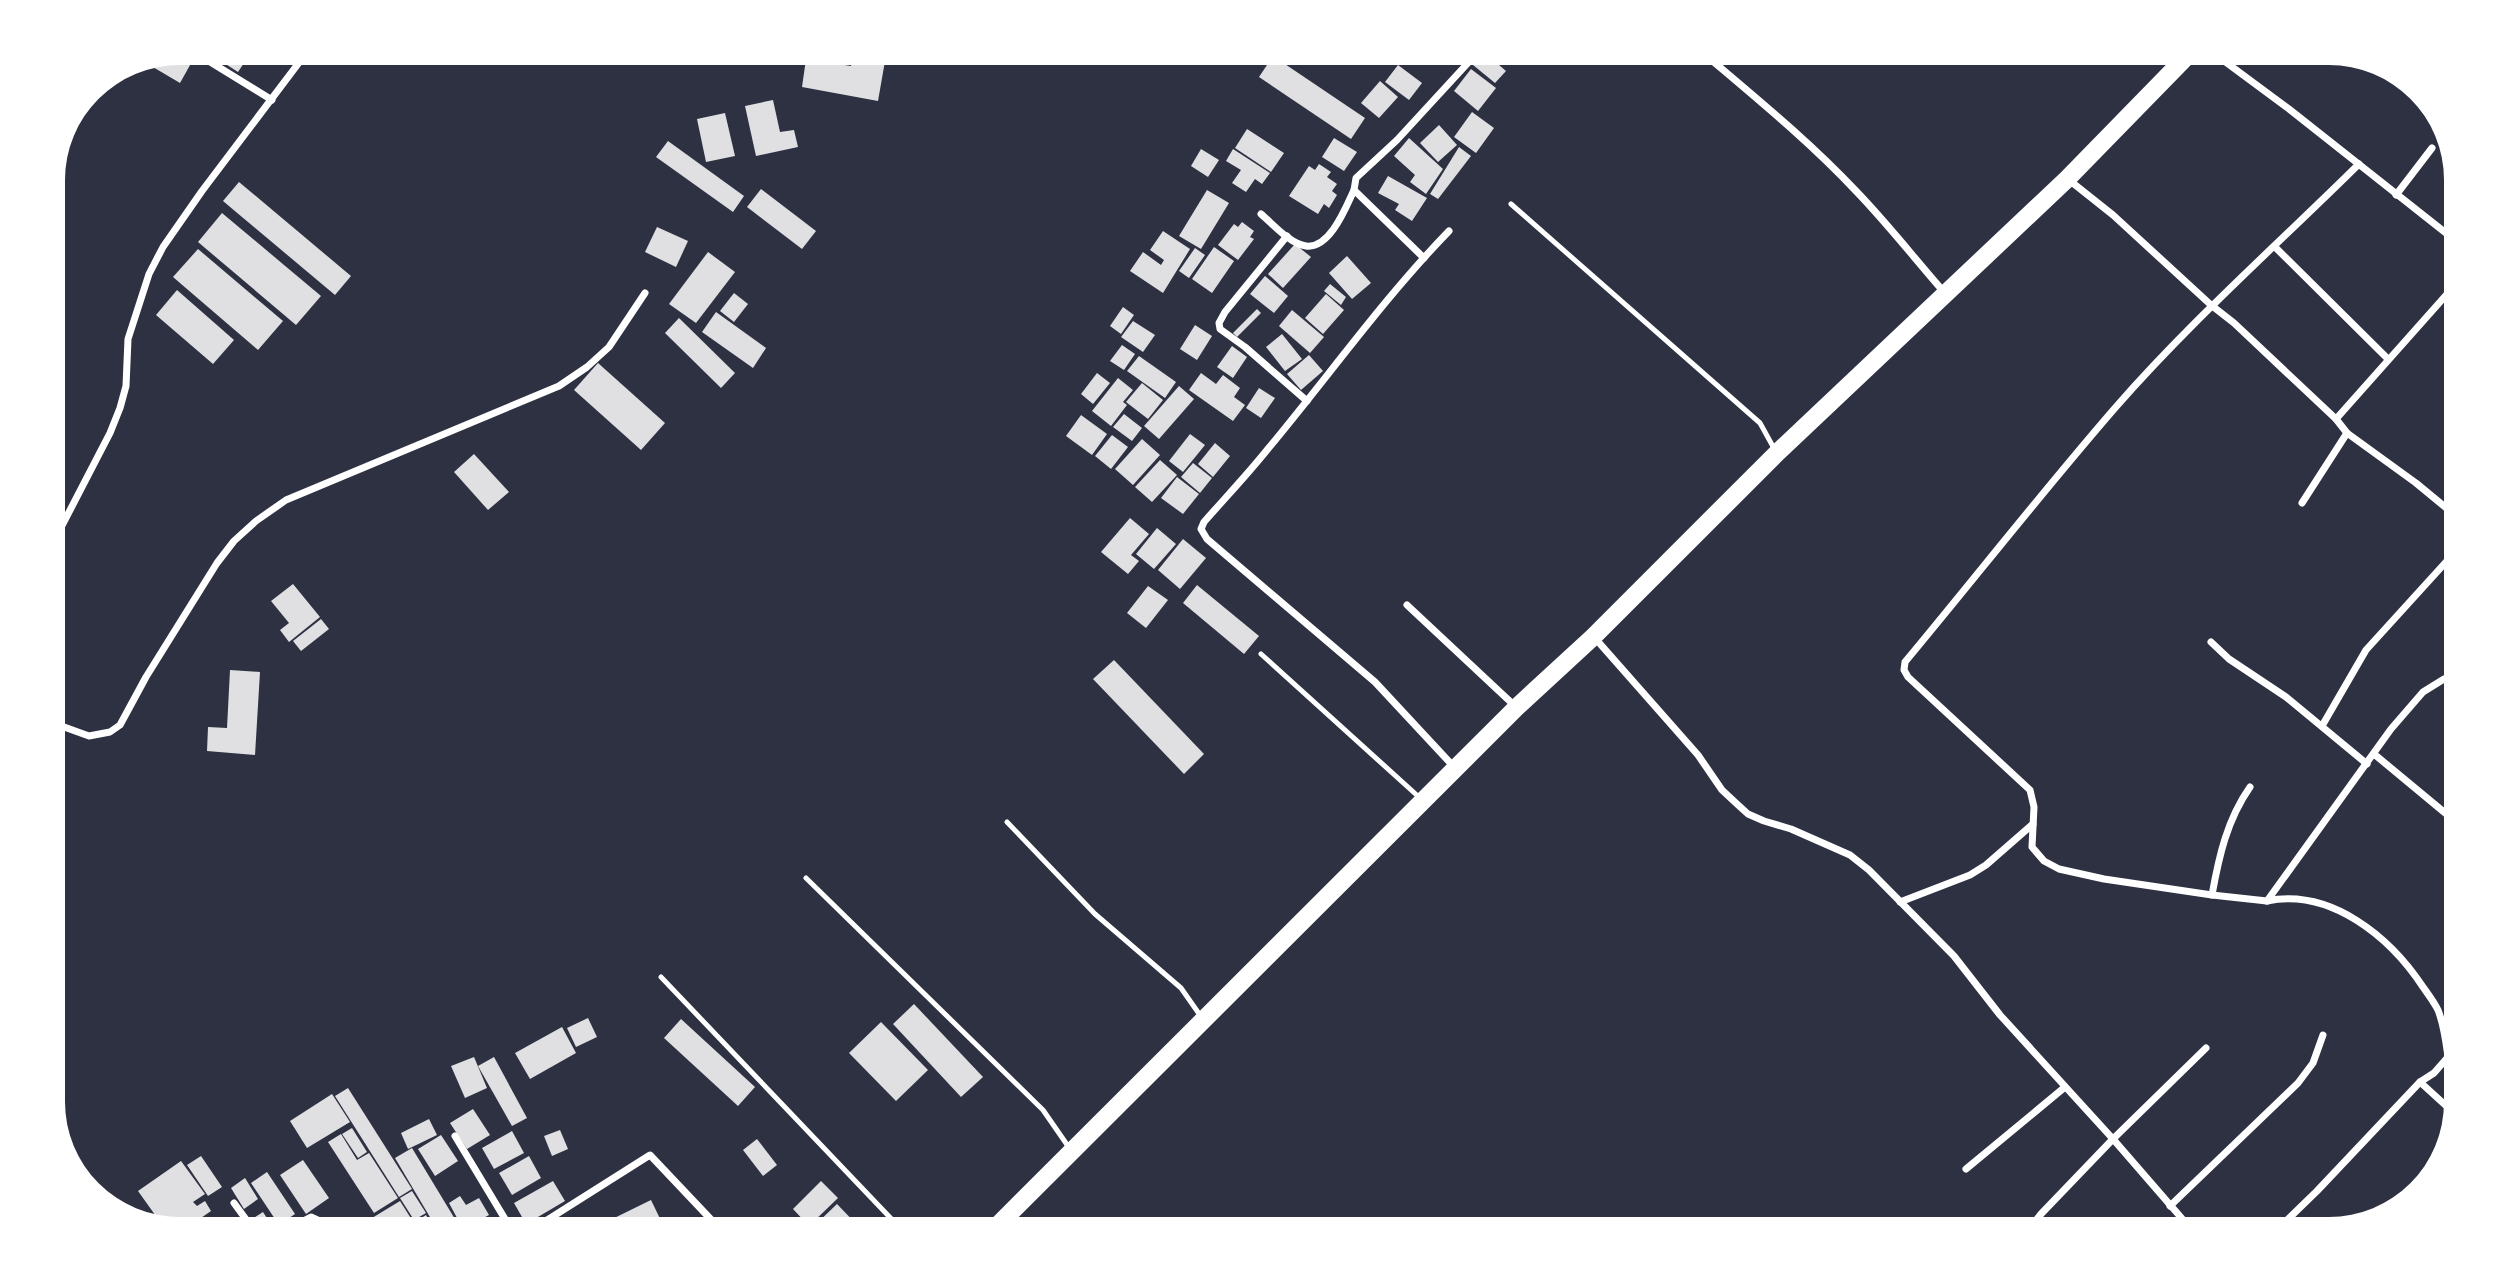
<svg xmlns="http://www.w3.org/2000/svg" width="2509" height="1282" font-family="'IBM Plex Sans',sans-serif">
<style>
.building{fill:#e0e0e3}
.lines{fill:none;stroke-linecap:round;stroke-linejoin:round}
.service{stroke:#fff;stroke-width:5}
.minor{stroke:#fff;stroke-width:7}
.primary{stroke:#fff;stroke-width:18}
</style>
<rect width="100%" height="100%" fill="#2d3142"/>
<!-- building -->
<g class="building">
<polygon points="180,52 194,58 180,83 141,60"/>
<polygon points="207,52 248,52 250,54 238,72"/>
<polygon points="1484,52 1506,71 1495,83 1473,65"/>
<polygon points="853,55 885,61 878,101 802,87 806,59 851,66"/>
<polygon points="1273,56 1365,118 1351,139 1259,77"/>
<polygon points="1398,65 1422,83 1409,100 1385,82"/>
<polygon points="1471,69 1496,88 1478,111 1454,91"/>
<polygon points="1380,81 1398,97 1379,118 1361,103"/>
<polygon points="773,100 780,132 794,130 798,147 756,156 745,106"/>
<polygon points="1472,112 1494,128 1476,153 1454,137"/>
<polygon points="725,113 735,156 706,162 697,119"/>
<polygon points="1439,125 1457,145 1438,162 1420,143"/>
<polygon points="1247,129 1284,153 1271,172 1235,148"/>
<polygon points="1334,138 1357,152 1344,171 1322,157"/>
<polygon points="1409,138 1443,169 1426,194 1410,182 1415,175 1394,156"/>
<polygon points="668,141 744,196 733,212 656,157"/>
<polygon points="1459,147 1471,156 1438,199 1430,194"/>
<polygon points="1201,149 1219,160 1208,177 1191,166"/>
<polygon points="1233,149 1270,173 1262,184 1255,179 1246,192 1232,183 1241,170 1226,161"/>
<polygon points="1319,164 1331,172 1327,177 1337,184 1332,191 1337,195 1329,208 1324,204 1318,214 1289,196 1309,166 1315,170"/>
<polygon points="1388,176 1427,198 1412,221 1395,210 1399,204 1378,193"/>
<polygon points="239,182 351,276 335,295 223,201"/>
<polygon points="761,189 816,231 802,249 747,207"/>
<polygon points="1207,190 1229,203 1201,249 1179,236"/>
<polygon points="222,213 321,296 296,325 198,242"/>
<polygon points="1242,222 1254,231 1250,237 1254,239 1238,260 1218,245 1234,224 1238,227"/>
<polygon points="657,227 688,241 676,267 645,252"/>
<polygon points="1163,231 1190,249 1163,293 1130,271 1143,252 1161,265 1164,260 1150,250"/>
<polygon points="1295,244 1311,257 1283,288 1268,274"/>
<polygon points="1214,247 1234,261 1212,293 1192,279"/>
<polygon points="1195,248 1205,255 1189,278 1179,271"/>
<polygon points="198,249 283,321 258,350 173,277"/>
<polygon points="708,252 735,272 696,323 669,304"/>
<polygon points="1347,256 1371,283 1352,299 1329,273"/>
<polygon points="1265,276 1288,296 1274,313 1250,294"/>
<polygon points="1330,284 1346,297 1341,305 1324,291"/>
<polygon points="177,290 234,340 213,364 156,315"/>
<polygon points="734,293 748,304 734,322 720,311"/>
<polygon points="1326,294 1344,310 1323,334 1305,318"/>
<polygon points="1123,307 1134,315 1121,334 1110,326"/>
<polygon points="1257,309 1261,313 1237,337 1233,333"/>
<polygon points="1292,310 1324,337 1310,353 1279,326"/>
<polygon points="716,312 766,348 753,368 702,332"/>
<polygon points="679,318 735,373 721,388 665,333"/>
<polygon points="1133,321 1155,335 1143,352 1121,337"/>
<polygon points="1195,325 1212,336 1197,360 1180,349"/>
<polygon points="1282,334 1302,359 1285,371 1266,347"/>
<polygon points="1122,345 1135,354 1124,370 1110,361"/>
<polygon points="1232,346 1247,357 1233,378 1217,367"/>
<polygon points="1309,355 1323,371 1301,390 1287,374"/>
<polygon points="1139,356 1176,382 1165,398 1127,371"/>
<polygon points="598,363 665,423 641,450 574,390"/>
<polygon points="1097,373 1110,383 1093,404 1081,394"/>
<polygon points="1201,373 1216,384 1223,375 1240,388 1234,397 1245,405 1233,421 1189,390"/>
<polygon points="1118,378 1133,390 1123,402 1127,405 1111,426 1092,411"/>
<polygon points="1142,383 1163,400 1148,419 1126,402"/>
<polygon points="1179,386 1194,399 1159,439 1144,426"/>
<polygon points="1259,388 1275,398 1261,418 1246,408"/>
<polygon points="1124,414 1142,428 1132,441 1113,427"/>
<polygon points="1081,415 1107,434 1092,455 1066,436"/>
<polygon points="1190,434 1205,445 1183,472 1169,461"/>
<polygon points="1112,435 1128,447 1111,469 1095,456"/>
<polygon points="1142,439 1160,455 1133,485 1115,469"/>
<polygon points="1215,443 1230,456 1213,477 1198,464"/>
<polygon points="474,454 509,492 488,510 454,472"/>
<polygon points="1160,460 1177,475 1152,502 1135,487"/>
<polygon points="1193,463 1212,478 1200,493 1181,477"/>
<polygon points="1177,477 1199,494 1183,514 1161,498"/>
<polygon points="1130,518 1149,534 1131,555 1139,561 1128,574 1101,552"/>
<polygon points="1157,528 1176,544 1154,569 1136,554"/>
<polygon points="1183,539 1206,558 1180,589 1158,570"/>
<polygon points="293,584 320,617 289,642 280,630 289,623 271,601"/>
<polygon points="1197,585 1259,636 1244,654 1183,603"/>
<polygon points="1148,586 1168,600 1146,628 1127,613"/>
<polygon points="321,619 329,629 301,651 293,641"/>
<polygon points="1114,660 1204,754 1184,774 1093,679"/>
<polygon points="230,670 260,672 255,755 207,751 208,727 227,728"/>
<polygon points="914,1004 983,1077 961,1097 893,1024"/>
<polygon points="588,1018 597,1037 576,1047 567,1028"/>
<polygon points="681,1019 755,1087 738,1106 664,1038"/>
<polygon points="881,1022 928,1070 896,1101 849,1053"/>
<polygon points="562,1027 576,1053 530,1079 515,1053"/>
<polygon points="474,1057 487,1088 465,1098 451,1066"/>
<polygon points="494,1057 527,1118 512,1126 478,1066"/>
<polygon points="348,1088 412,1189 399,1197 335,1096"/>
<polygon points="332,1094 350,1122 307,1148 290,1121"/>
<polygon points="473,1109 490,1135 467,1149 450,1123"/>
<polygon points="429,1119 437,1135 408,1149 401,1133"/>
<polygon points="352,1128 367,1152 358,1158 342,1134"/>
<polygon points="560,1130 568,1149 552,1156 544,1136"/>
<polygon points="512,1131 524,1153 494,1169 482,1148"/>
<polygon points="341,1134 357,1160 369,1153 398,1198 374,1213 328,1142"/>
<polygon points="441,1135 458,1161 435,1176 418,1149"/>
<polygon points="757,1139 777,1165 763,1176 743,1150"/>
<polygon points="412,1148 461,1229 437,1229 395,1158"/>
<polygon points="201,1156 222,1187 208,1196 187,1165"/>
<polygon points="529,1156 541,1178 512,1195 499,1173"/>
<polygon points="303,1160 329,1198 306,1214 280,1175"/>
<polygon points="181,1161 205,1194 193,1202 197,1206 205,1201 211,1211 185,1229 163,1226 138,1191"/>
<polygon points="267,1172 295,1214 279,1225 251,1183"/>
<polygon points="245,1178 258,1199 244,1209 231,1188"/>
<polygon points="553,1181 565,1201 526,1224 514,1203"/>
<polygon points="821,1181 838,1198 809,1226 793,1209"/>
<polygon points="412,1191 426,1213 414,1220 400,1198"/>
<polygon points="460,1196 466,1205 479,1198 489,1215 463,1229 449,1203"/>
<polygon points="651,1200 665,1229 602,1229 600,1225"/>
<polygon points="400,1201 412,1220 397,1229 354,1229"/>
<polygon points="837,1204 861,1229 812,1228"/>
<polygon points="263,1212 274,1229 260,1229 252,1219"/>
<polygon points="426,1215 434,1229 419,1229 415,1222"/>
</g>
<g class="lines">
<!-- service -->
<g class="service">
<polyline points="1511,204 1760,423 1776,452"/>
<polyline points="1261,654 1420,798"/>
<polyline points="1007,822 1095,914 1181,988 1202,1018"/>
<polyline points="806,878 1043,1110 1070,1149"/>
<polyline points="661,977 901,1229"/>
</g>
<!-- minor -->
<g class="minor">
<polyline points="194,52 272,100"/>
<polyline points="756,52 757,54"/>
<path d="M1702,52C1755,97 1809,141 1856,191C1887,223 1915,259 1944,292"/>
<polyline points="1912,52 1921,60"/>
<polyline points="2212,52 2289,109 2456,241"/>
<polyline points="2069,180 2113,215 2211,305 2234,323 2336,419 2347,433 2416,483 2456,516"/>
<polyline points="2396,195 2432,148"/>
<path d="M1261,214C1273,224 1290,244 1306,246C1330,249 1346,207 1354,190"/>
<path d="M1449,231C1383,299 1328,377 1267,450C1247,475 1225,498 1204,522L1201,529L1207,539L1375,682L1455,768"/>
<polyline points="1287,236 1225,312 1219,323 1220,329 1245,347 1307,401"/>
<polyline points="2275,247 2388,359"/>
<polyline points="1424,258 1354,190 1356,178 1397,140 1478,52"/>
<polyline points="2336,419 2456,284"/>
<polyline points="2302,503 2347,433"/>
<polyline points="53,543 110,433 120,408 126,386 128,339 149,274 163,247 202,191 307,52"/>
<polyline points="1407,605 1516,707"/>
<polyline points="1594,637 1698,755 1722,790 1737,804 1748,814 1764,821 1791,829 1850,855 1869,870 1954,956 2000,1015 2113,1139 2191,1229"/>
<polyline points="2211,642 2229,659 2286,697 2367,764"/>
<polyline points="53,723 89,736 110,732 120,725 146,677 217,563 234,541 256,521 286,500 559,386 587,367 609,347 645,293"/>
<polyline points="2322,726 2366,650 2456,551"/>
<polyline points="2374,754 2456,822"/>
<path d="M2250,787C2227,820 2219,856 2212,895L2267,901"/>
<path d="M2212,895L2104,879L2059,869L2044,861L2032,847L2034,807L2030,790L1908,677L1904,670L1905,662C1975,578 2043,491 2115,408C2191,321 2277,245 2359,164"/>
<polyline points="1900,902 1970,875 1986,865 2033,824"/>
<polyline points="2420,1082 2454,1113"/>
<polyline points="455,1136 511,1229"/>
<polyline points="1966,1169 2065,1087"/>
<polyline points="234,1203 253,1229"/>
<polyline points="2170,1206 2298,1083 2313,1063 2323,1035"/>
<polyline points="288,1229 311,1217 337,1229"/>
<polyline points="533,1229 650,1155 720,1229"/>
<polyline points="2029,1229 2041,1214 2113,1139 2206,1048"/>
<path d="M2278,1229L2317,1191L2420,1082L2434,1073L2448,1057C2446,1042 2444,1025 2438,1010C2434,1002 2428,994 2423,987C2390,937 2331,888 2267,901L2391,729L2423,692L2444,679L2456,677"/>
</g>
<!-- primary -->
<polyline class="primary" points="994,1229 1517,707 1593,637 1777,453 2067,179 2191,52"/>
</g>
<!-- crop -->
<path d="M0 0H2509V1282H0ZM180 65H2329A115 115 0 0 1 2444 180V1102A115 115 0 0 1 2329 1217H180A115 115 0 0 1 65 1102V180A115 115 0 0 1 180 65Z" fill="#fff" fill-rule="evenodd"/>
</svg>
